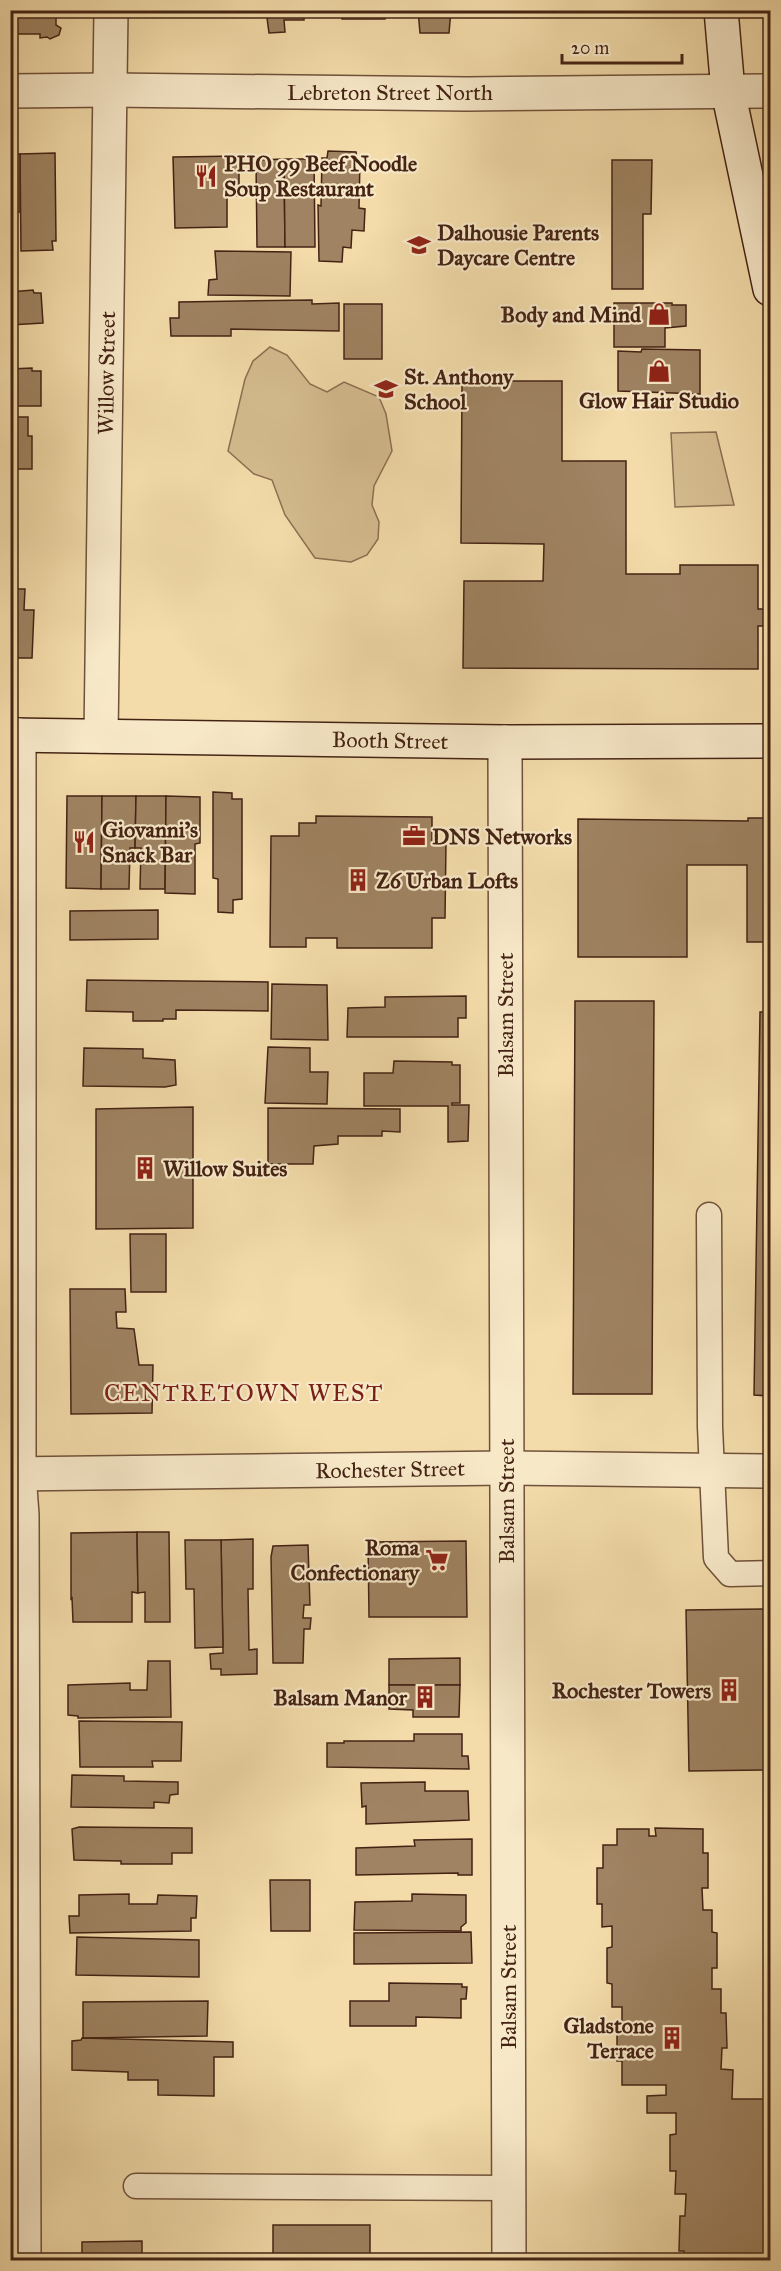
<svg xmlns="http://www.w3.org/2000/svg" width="781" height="2271" font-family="'IM FELL Great Primer',serif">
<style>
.green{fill:#d5bd90;stroke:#8c7052;stroke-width:1.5}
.building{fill:#9f8362;stroke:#442314;stroke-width:1.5}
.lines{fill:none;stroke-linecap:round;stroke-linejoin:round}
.lane-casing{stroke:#70513a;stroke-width:27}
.street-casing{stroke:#70513a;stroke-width:36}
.secondary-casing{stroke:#442314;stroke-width:36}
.lane{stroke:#f7e8c8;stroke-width:24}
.street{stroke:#f7e8c8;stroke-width:33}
.secondary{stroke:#f7e8c8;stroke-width:33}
.labels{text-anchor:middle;stroke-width:4.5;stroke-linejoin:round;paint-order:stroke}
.street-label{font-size:22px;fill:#442314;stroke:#f7e8c8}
.poi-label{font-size:22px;font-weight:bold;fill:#442314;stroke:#f7e8c8;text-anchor:start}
.neighbourhood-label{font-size:24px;letter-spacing:1.5px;fill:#7a1f14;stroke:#f7e8c8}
</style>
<rect width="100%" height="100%" fill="#f3dcaa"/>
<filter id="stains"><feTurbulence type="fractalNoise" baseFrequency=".00333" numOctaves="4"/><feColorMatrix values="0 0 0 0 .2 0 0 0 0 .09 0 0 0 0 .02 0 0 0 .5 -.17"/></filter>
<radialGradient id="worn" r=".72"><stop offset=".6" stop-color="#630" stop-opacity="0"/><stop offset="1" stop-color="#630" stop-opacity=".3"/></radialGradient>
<!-- green -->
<g class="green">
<polygon points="270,347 287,355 310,384 327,392 344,382 379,397 386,414 392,451 374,486 372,505 379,522 378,539 367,555 351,562 315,558 285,515 272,480 254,474 228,451 245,379 253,361"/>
<polygon points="716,432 734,505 675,507 671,433"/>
</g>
<!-- building -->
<g class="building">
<polygon points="10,10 56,10 56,25 61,28 59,35 50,39 47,37 40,38 40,34 10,34"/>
<polygon points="266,10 304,10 304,20 284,20 285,32 269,33"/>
<rect x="342" y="10" width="43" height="9"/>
<polygon points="418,10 451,10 449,33 420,33"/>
<polygon points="328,151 356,152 357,159 360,159 359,208 365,209 364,231 352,230 351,248 343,247 342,262 319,261 318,205 321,206 322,158 327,158"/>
<polygon points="55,153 56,241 52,241 53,250 21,251 20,154"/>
<polygon points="10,154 20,154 20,212 14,212 14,235 11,235 10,248"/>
<polygon points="239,156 239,196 227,196 227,227 175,228 173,157"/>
<polygon points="284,159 285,247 257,247 256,160"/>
<polygon points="284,159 314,159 315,247 285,247"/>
<polygon points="612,160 652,160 651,214 643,214 643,289 612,289"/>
<polygon points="215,251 291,252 290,296 208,295 209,280 217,279"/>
<polygon points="33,290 34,293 41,293 43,323 10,325 10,292"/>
<polygon points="312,300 312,304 339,303 339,331 231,329 231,336 171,336 170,318 179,318 179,302"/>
<polygon points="614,303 672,303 672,305 686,305 686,326 665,328 665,347 614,347"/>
<rect x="344" y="304" width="38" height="55"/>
<polygon points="642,349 700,350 700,394 618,391 618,351 641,352"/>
<polygon points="32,368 32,371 41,371 41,406 10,406 10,369"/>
<polygon points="462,381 562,381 562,461 626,461 626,574 680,574 680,565 758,565 758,609 770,609 770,626 758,626 758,669 463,668 464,581 543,581 544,544 461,543"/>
<polygon points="10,417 28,417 28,436 32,436 32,469 10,469"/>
<polygon points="10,579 12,579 12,589 25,589 24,610 34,610 32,658 16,658 16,671 10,671"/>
<polygon points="213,792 232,793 232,799 242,799 242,899 233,900 233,913 218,912 218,879 213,878"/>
<polygon points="67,796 102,796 101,889 66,888"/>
<polygon points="102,796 136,796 135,848 130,848 129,889 101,889"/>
<polygon points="136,796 166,796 165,889 140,889 141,848 135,848"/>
<polygon points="166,796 200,797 200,843 195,844 195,894 165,893"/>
<polygon points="316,816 432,817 432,842 446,843 445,918 432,918 432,948 337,948 337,938 306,938 306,947 270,947 271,836 299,836 299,823 316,823"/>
<polygon points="748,818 770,818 770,942 747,942 747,865 687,865 687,957 578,957 578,819 748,821"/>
<polygon points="158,910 158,939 70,940 70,911"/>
<polygon points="87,980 268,982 268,1011 176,1010 176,1019 163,1019 163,1021 133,1021 133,1012 86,1011"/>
<polygon points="272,984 327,985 328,1040 271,1039"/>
<polygon points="466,996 466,1018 458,1018 458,1037 347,1037 348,1008 385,1007 385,997"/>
<polygon points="575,1001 654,1001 652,1394 573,1394"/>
<polygon points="760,1012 770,1012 770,1396 754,1395"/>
<polygon points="268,1047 310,1048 310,1072 328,1072 327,1104 265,1103"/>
<polygon points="84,1048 143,1049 143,1058 175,1060 176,1085 165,1087 83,1086"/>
<polygon points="394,1061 452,1062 452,1065 460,1065 460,1103 452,1103 452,1105 469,1105 468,1141 448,1142 448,1106 364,1106 364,1073 393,1073"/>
<polygon points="193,1107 193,1228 96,1229 96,1109"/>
<polygon points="268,1108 400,1109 400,1132 382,1131 382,1136 338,1136 338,1144 314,1146 313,1164 268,1164"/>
<polygon points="130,1234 166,1234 166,1292 131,1292"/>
<polygon points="70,1289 125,1289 126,1312 116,1312 117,1328 134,1329 139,1365 153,1365 152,1413 71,1414"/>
<polygon points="137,1532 138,1593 132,1592 132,1622 73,1622 72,1598 71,1599 71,1533"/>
<polygon points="137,1532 169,1532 170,1622 145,1622 145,1592 138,1593"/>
<polygon points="253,1539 253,1589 248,1589 249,1650 257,1649 257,1674 221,1675 221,1669 211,1669 210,1654 223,1653 221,1540"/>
<polygon points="185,1540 221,1540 223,1647 195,1648 194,1589 186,1589"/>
<polygon points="466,1541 467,1617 369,1617 368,1542"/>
<polygon points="308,1545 310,1605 304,1605 303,1618 311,1618 310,1629 304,1629 303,1663 273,1663 271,1557 273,1546"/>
<polygon points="770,1609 770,1770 689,1771 686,1610"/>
<polygon points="460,1658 460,1685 389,1685 389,1659"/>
<polygon points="148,1661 170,1661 171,1717 78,1718 78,1716 68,1715 68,1685 130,1683 130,1690 147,1690"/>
<polygon points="389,1685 460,1685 459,1717 413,1717 413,1710 389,1709"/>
<polygon points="79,1721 182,1722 181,1761 152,1761 153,1767 80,1767"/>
<polygon points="414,1734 462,1734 462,1756 468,1756 469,1769 327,1767 327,1743 344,1743 344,1741 414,1741"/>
<polygon points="72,1775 124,1776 124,1781 178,1782 178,1794 170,1795 169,1803 154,1802 154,1808 71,1807"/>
<polygon points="425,1782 425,1791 468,1791 469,1820 366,1824 366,1806 362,1807 361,1783"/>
<polygon points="79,1827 192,1828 192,1853 172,1853 172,1864 121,1864 121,1861 74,1860 72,1829"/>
<polygon points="655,1828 703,1829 703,1853 708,1853 708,1888 702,1888 703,1910 712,1910 712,1932 717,1933 717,1968 712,1968 712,1989 721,1989 721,2013 726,2013 727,2048 722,2048 721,2069 733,2070 732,2099 770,2099 770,2260 685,2260 684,2251 679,2251 680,2216 685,2216 686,2194 675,2194 676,2171 670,2171 670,2135 676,2134 676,2113 647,2113 647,2096 666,2095 666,2085 622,2085 622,2061 617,2061 617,2028 622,2028 622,2007 612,2007 612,1984 607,1983 607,1948 612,1947 612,1926 602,1927 602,1904 597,1904 597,1868 603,1868 603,1845 617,1845 617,1829 649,1829 649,1836 656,1836"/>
<polygon points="472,1839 472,1875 458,1875 458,1873 356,1875 356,1848 415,1846 414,1840"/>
<polygon points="270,1880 310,1880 310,1931 271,1931"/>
<polygon points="129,1894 129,1904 157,1904 158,1895 197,1896 196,1918 191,1918 191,1931 70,1933 69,1916 79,1916 79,1895"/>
<polygon points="412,1894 466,1895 466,1923 461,1927 461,1931 354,1930 355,1902 412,1901"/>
<polygon points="471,1932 472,1963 354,1964 354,1933"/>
<polygon points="77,1937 199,1940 199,1977 76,1975"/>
<polygon points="389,1983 462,1984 462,1987 467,1987 466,1999 461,1999 461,2018 416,2017 416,2026 350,2026 350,2001 389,2001"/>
<polygon points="208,2001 207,2036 83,2038 83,2002"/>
<polygon points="82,2038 233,2042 233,2057 214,2057 214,2096 158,2095 158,2080 128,2080 128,2072 72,2070 72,2041 81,2040"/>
<rect x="273" y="2225" width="97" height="35"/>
<polygon points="142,2241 142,2260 82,2260 82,2242"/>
</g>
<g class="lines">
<!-- lane casing -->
<g class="lane-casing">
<g id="lane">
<polyline points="709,1215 710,1427 716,1558 730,1574 770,1573"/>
<polyline points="136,2186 509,2188"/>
</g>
</g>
<!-- street casing -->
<g class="street-casing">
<g id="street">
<polyline points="10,91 111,90 467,94 770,91"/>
<polyline points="19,735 19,1474 22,1515 24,2260"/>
<polyline points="101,736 111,10"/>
<polyline points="505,742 509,2260"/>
<polyline points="10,1474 506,1468 770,1471"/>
</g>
</g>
<!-- secondary casing -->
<g class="secondary-casing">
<g id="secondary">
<polyline points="721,10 728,91 770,289"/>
<polyline points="10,735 505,742 770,741"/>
</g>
</g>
<!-- lane -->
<use href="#lane" class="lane"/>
<!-- street -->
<use href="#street" class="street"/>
<!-- secondary -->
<use href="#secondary" class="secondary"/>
</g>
<!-- icons -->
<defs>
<g id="restaurant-bare" transform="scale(1.8)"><path d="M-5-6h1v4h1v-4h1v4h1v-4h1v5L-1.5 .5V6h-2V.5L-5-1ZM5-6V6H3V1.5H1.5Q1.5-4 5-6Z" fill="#8f2418" stroke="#f7e8c8" stroke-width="2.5" paint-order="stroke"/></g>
<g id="school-bare" transform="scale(1.8)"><path d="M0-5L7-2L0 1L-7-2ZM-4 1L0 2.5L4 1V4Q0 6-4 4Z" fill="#8f2418" stroke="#f7e8c8" stroke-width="2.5" paint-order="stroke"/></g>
<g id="shop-bare" transform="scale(1.8)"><path d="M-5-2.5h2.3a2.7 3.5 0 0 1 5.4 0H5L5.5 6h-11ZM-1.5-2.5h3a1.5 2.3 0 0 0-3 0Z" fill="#8f2418" stroke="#f7e8c8" stroke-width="2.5" paint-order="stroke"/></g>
<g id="office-bare" transform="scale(1.8)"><path d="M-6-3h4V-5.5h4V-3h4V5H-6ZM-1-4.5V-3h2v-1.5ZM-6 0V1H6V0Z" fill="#8f2418" stroke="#f7e8c8" stroke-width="2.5" paint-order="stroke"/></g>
<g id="building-bare" transform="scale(1.8)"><path d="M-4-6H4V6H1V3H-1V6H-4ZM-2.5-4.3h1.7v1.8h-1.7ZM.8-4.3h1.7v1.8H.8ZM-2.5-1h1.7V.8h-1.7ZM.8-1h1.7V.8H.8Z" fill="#8f2418" stroke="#f7e8c8" stroke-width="2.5" paint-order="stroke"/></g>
<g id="supermarket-bare" transform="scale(1.8)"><path d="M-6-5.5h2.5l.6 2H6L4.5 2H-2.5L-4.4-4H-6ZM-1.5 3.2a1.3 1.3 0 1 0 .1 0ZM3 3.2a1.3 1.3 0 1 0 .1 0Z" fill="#8f2418" stroke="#f7e8c8" stroke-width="2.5" paint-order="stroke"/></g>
</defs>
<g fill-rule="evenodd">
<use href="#restaurant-bare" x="206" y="176"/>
<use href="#school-bare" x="419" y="245"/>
<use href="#shop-bare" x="659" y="314"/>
<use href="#shop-bare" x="659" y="371"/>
<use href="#school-bare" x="386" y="389"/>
<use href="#office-bare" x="414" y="836"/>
<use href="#restaurant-bare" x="84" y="842"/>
<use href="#building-bare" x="358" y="880"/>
<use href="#building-bare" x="145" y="1168"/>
<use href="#supermarket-bare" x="437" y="1560"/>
<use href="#building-bare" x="729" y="1690"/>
<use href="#building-bare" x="425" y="1697"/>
<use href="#building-bare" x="672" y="2038"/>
</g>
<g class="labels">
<!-- street labels -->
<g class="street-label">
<text x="390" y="100">Lebreton Street North</text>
<text transform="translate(106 373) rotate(-89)" y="8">Willow Street</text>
<text transform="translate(390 740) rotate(1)" y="8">Booth Street</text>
<text transform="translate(505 1015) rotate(-90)" y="8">Balsam Street</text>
<text transform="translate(390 1469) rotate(-1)" y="8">Rochester Street</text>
<text transform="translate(506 1501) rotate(-90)" y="8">Balsam Street</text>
<text transform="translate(508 1987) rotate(-90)" y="8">Balsam Street</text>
</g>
<!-- poi labels -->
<g class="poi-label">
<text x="224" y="171">PHO 99 Beef Noodle<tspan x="224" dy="25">Soup Restaurant</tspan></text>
<text x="437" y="240">Dalhousie Parents<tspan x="437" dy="25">Daycare Centre</tspan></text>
<text x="641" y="322" text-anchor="end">Body and Mind</text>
<text x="404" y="384">St. Anthony<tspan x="404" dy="25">School</tspan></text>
<text x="659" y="408" text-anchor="middle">Glow Hair Studio</text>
<text x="102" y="837">Giovanni's<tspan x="102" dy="25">Snack Bar</tspan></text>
<text x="432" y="844">DNS Networks</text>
<text x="376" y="888">Z6 Urban Lofts</text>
<text x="163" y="1176">Willow Suites</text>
<text x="419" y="1555" text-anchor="end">Roma<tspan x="419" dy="25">Confectionary</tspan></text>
<text x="711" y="1698" text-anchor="end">Rochester Towers</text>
<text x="407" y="1705" text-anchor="end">Balsam Manor</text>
<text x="654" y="2033" text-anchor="end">Gladstone<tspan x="654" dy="25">Terrace</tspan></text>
</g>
<!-- neighbourhood labels -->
<g class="neighbourhood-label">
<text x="244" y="1401">CENTRETOWN WEST</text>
</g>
</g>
<!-- margin -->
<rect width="781" height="2271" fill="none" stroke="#f3dcaa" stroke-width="36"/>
<rect x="12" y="12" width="757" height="2247" fill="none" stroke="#442314" stroke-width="3"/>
<rect x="18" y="18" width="745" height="2235" fill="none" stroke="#442314" stroke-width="1.5"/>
<!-- scale -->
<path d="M562 54v9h120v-9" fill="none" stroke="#442314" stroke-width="3"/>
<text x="571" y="54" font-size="18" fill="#442314" stroke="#f7e8c8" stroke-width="4.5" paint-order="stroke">20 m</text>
<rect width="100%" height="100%" filter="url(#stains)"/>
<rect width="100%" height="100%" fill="url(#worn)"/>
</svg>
